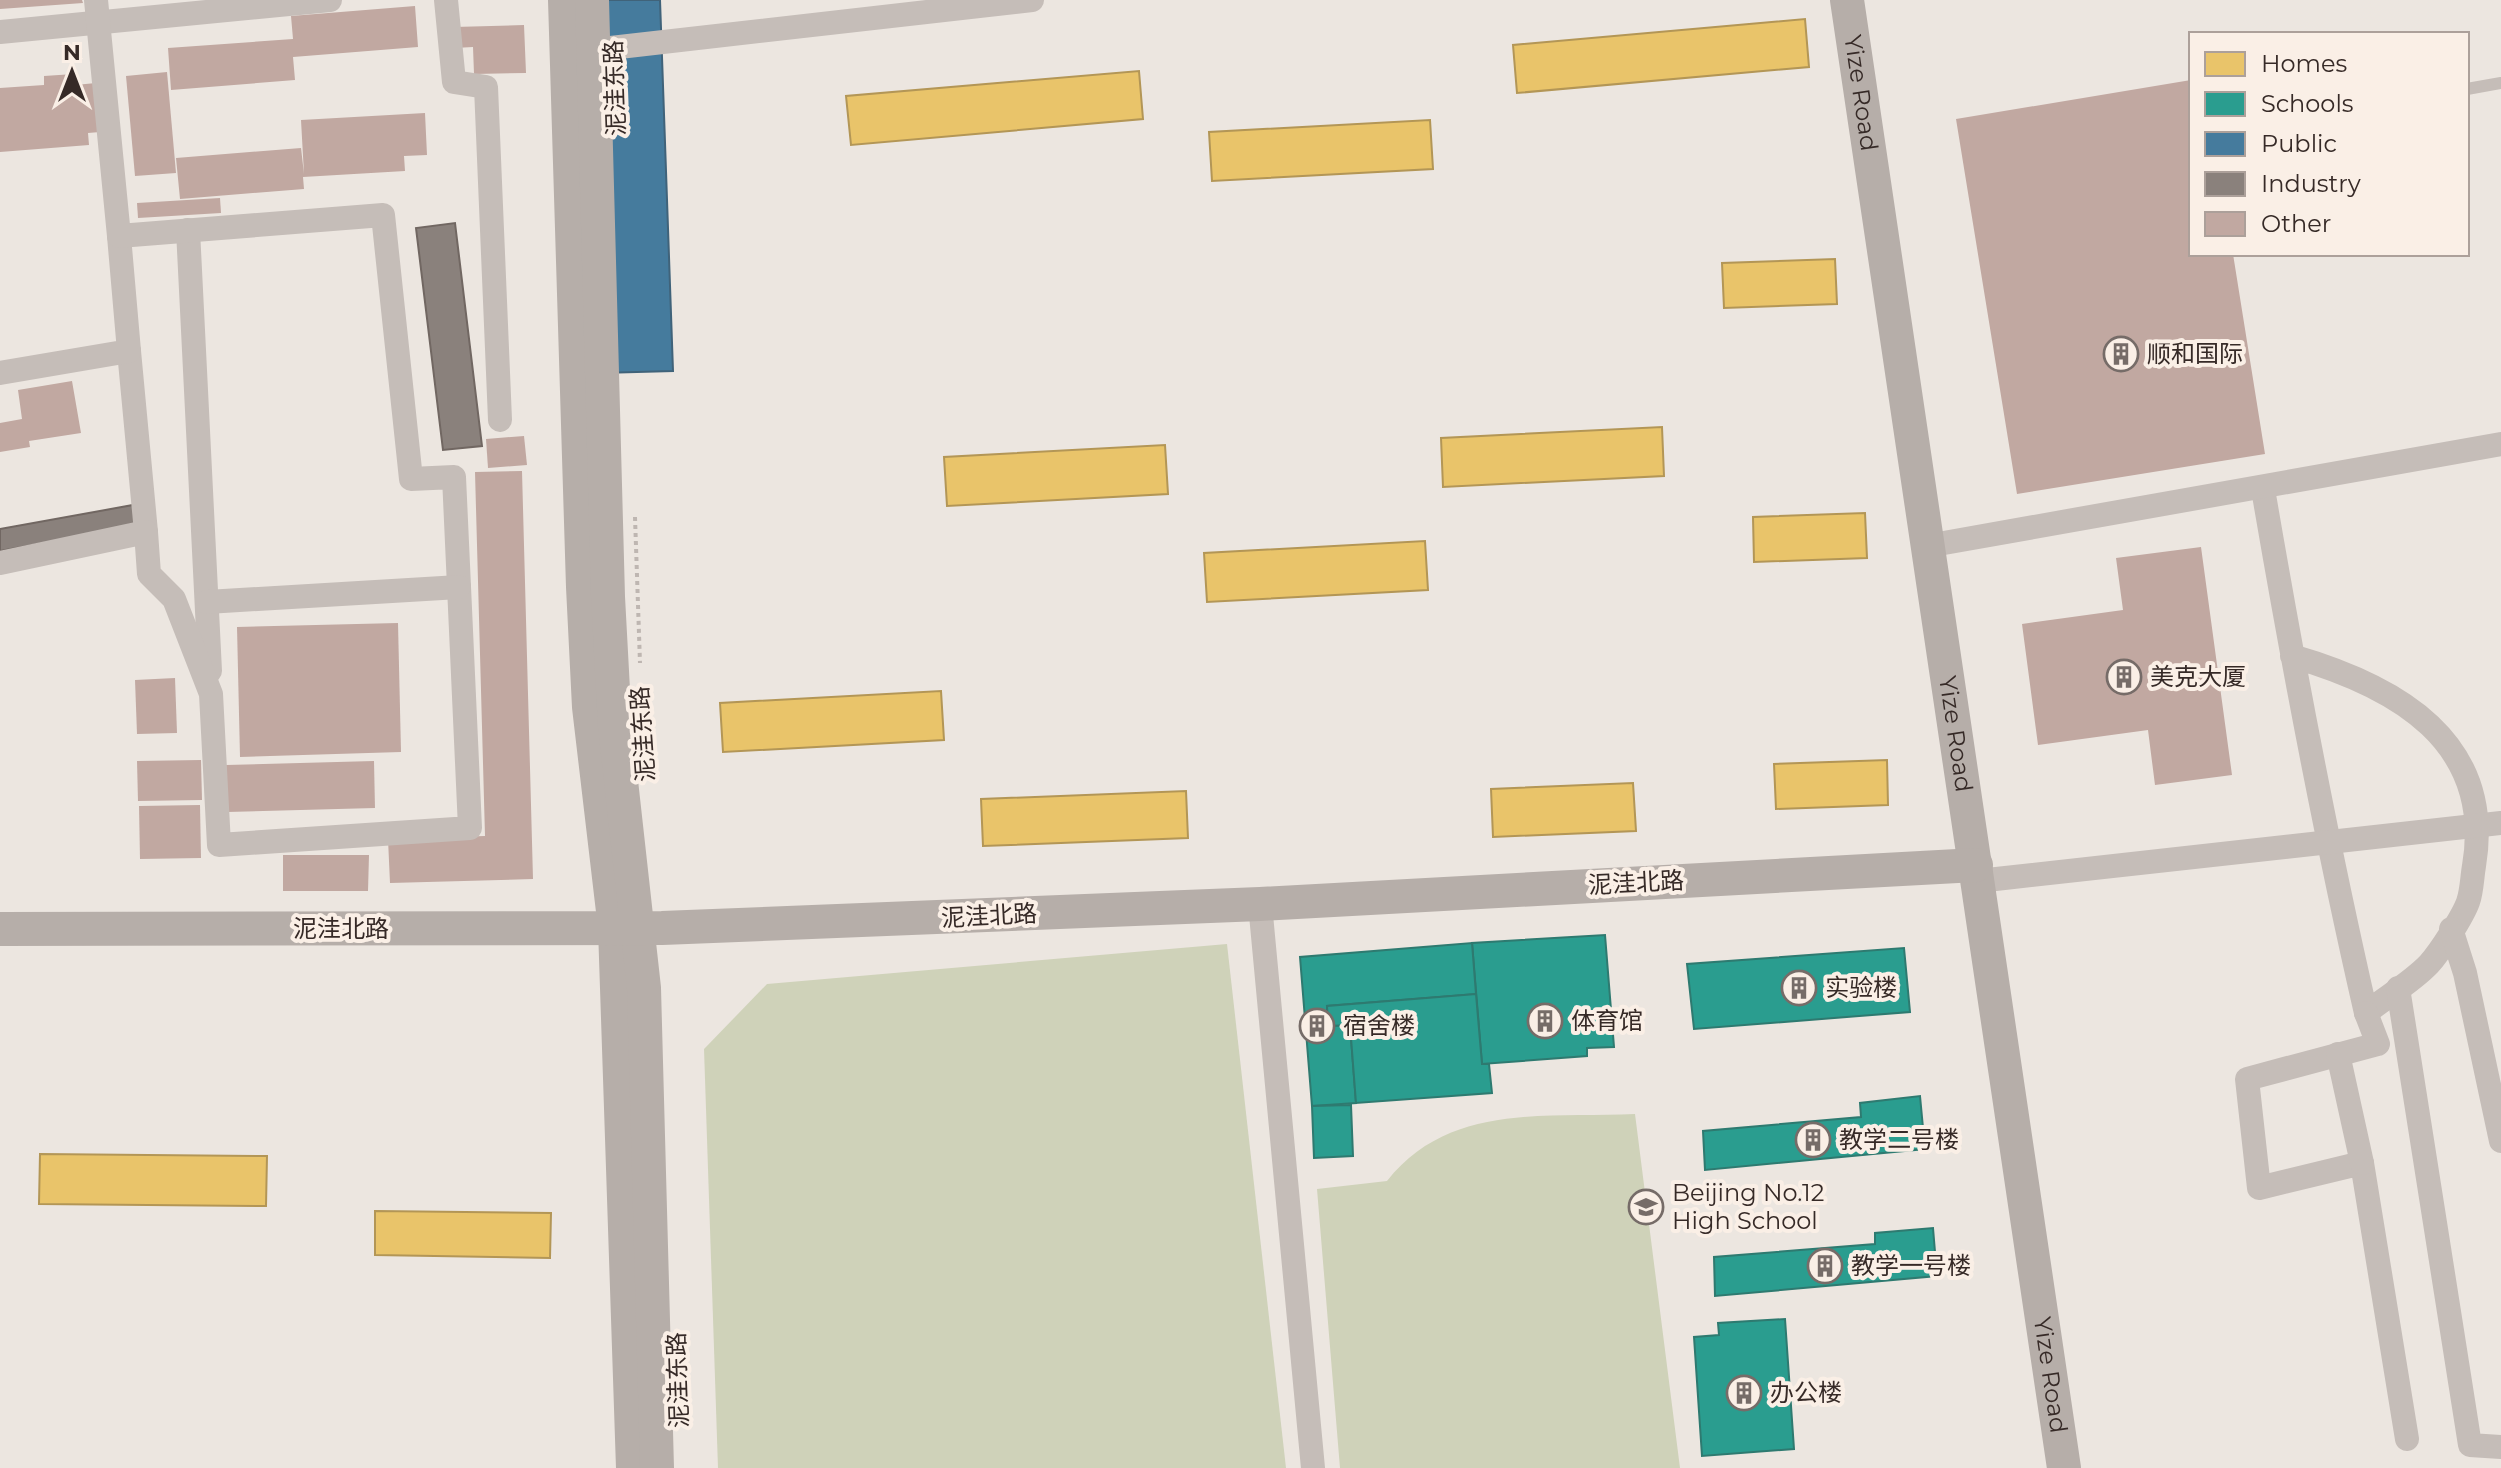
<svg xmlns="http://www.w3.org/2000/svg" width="2501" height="1468" font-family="Montserrat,'Noto Sans SC',sans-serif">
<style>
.green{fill:#cfd2b9}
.homes{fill:#e9c46a;stroke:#b39656;stroke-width:2}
.schools{fill:#2a9d8f;stroke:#2e7a70;stroke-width:2}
.public{fill:#457b9d;stroke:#40637a;stroke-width:2}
.industry{fill:#8a817c;stroke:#716762;stroke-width:2}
.building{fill:#c1a8a1}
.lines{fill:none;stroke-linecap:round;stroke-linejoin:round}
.path{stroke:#beb6b1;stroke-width:4;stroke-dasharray:4 4;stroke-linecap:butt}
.lane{stroke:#c5bdb8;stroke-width:12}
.street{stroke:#c5bdb8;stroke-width:24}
.secondary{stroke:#b6aea9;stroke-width:34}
.labels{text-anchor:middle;stroke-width:8;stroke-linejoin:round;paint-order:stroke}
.street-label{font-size:24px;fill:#362a27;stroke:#faefe6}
.poi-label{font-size:24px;fill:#362a27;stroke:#faefe6;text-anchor:start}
</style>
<rect width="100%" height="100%" fill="#ece6e0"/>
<!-- green -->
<g class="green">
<polygon points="1227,944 1286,1468 718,1468 704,1049 767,984"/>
<path d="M1635,1114L1680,1468H1340L1317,1189L1387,1181C1449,1103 1544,1118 1635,1114Z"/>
</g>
<!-- homes -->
<g class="homes">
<polygon points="1805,19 1809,67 1517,93 1513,45"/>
<polygon points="1139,71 1143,119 851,145 846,96"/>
<polygon points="1430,120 1433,169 1212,181 1209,132"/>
<polygon points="1835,259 1837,304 1724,308 1722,263"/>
<polygon points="1662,427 1664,476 1443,487 1441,438"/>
<polygon points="1165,445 1168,494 947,506 944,457"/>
<polygon points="1865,513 1867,558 1754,562 1753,517"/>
<polygon points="1425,541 1428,590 1207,602 1204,553"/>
<polygon points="941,691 944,740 723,752 720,703"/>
<polygon points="1887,760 1888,805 1776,809 1774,764"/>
<polygon points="1633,783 1636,831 1493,837 1491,789"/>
<polygon points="1186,791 1188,838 983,846 981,799"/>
<polygon points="40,1154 267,1156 266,1206 39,1204"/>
<polygon points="375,1211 551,1213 550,1258 375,1255"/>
</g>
<!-- schools -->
<g class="schools">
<polygon points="1605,935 1614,1047 1587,1048 1587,1056 1482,1064 1472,943"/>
<polygon points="1472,943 1476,994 1327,1006 1328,1026 1350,1025 1356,1103 1312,1106 1300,957"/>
<polygon points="1904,948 1910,1012 1694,1029 1687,964"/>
<polygon points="1476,994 1482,1064 1489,1064 1492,1093 1356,1103 1350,1025 1328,1026 1327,1006"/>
<polygon points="1920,1096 1925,1149 1705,1170 1703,1131 1861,1117 1860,1103"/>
<polygon points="1351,1105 1353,1156 1314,1158 1312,1106"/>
<polygon points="1933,1228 1937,1276 1715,1296 1714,1257 1875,1244 1875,1233"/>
<polygon points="1785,1319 1794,1449 1702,1456 1694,1337 1719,1335 1718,1323"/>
</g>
<!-- public -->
<polygon class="public" points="588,0 660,0 673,371 601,373"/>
<!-- industry -->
<g class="industry">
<polygon points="455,223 482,446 443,450 416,228"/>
<polygon points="133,505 137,526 0,551 0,529"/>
</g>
<!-- building -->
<g class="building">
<polygon points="0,0 82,0 83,3 0,9"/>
<polygon points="415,6 418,47 293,57 295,80 171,90 168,48 293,39 291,16"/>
<polygon points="524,25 526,73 474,74 473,47 455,48 454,27"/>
<polygon points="167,72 176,173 135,176 126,76"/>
<polygon points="74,74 75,85 96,83 100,132 88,133 89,145 0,152 0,88 44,85 44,76"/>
<polygon points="2191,80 2191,254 2233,254 2265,454 2017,494 1956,119"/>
<polygon points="425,113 427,155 404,156 405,171 303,177 304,189 180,199 176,158 301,148 304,174 301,120"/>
<polygon points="220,198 221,213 138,218 137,203"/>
<polygon points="72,381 81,433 29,441 30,447 0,452 0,423 22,419 18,390"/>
<polygon points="524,436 527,465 488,468 486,439"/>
<polygon points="522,471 533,879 390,883 388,839 485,836 475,472"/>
<polygon points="2201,547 2232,775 2155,785 2148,730 2038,745 2022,624 2123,610 2116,558"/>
<polygon points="398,623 401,752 240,757 237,627"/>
<polygon points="175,678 177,733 137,734 135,680"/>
<polygon points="201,760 202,800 138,801 137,761"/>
<polygon points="374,761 375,808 227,812 226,765"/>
<polygon points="200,805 201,858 140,859 139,806"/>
<polygon points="283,855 369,855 368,891 283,891"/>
</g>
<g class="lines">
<!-- path -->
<polyline class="path" points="635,517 640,663"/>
<!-- lane -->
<polyline class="lane" points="2467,89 2501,83"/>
<!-- street -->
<g class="street">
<polyline points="446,0 454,82 486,87 500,420"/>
<polyline points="0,32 330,0"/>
<polyline points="593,50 1032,0"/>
<polyline points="188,230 210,671"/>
<polyline points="129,351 146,532"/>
<polyline points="0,373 129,351 119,236"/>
<path d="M2263,489C2293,665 2326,839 2366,1013C2386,997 2412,982 2429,964C2440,952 2463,916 2468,902C2472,891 2472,877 2474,866C2495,741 2396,686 2292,656"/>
<polyline points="1927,546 2501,444"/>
<polyline points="0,563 146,532 149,574 174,599 211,694 219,845 470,828 454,477 411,479 383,215 119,236 96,0"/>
<polyline points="207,602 459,587"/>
<polyline points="1978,881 2501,823"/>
<polyline points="1260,904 1313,1468"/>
<polyline points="2451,929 2465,973 2501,1141"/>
<polyline points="2398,988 2470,1445 2501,1447"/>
<polyline points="2366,1013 2378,1044 2247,1079 2259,1188 2362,1163 2407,1439"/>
<polyline points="2338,1054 2362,1163"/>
</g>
<!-- secondary -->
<g class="secondary">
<polyline points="565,0 583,587 589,707 615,928 633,1468"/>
<polyline points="592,0 608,597 615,727 644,988 657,1468"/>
<path id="s1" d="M1847,0L2064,1468"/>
<polyline points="0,929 662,928 1260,904 1976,865"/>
</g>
</g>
<!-- icons -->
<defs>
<g id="building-ring" transform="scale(1.8)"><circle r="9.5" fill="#faefe6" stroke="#766c68" stroke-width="1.5"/><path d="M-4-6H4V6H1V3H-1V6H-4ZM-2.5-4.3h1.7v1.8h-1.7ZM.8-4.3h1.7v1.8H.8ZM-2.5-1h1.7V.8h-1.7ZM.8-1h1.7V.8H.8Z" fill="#766c68"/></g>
<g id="school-ring" transform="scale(1.8)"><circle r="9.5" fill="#faefe6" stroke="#766c68" stroke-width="1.5"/><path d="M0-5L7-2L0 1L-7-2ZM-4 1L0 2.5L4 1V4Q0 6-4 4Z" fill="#766c68"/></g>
</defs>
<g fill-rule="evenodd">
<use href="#building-ring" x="2121" y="354"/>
<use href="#building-ring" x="2124" y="677"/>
<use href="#building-ring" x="1799" y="988"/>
<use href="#building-ring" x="1545" y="1021"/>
<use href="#building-ring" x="1317" y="1026"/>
<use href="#building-ring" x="1813" y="1140"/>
<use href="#school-ring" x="1646" y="1207"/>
<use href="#building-ring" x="1825" y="1266"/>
<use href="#building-ring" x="1744" y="1393"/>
</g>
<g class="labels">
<!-- street labels -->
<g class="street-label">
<text transform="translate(615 88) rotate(-92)" y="8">泥洼东路</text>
<text dy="8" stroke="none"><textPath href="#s1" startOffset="94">Yize Road</textPath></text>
<text transform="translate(643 734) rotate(-94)" y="8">泥洼东路</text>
<text dy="8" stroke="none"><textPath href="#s1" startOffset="742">Yize Road</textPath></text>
<text transform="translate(1636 883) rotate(-3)" y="8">泥洼北路</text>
<text transform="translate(989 916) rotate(-3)" y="8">泥洼北路</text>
<text x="341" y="937">泥洼北路</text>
<text dy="8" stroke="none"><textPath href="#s1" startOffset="1390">Yize Road</textPath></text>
<text transform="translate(678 1380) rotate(-92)" y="8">泥洼东路</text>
</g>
<!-- poi labels -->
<g class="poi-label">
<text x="2147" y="362">顺和国际</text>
<text x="2150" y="685">美克大厦</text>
<text x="1825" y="996">实验楼</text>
<text x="1571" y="1029">体育馆</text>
<text x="1343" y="1034">宿舍楼</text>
<text x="1839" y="1148">教学二号楼</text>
<text x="1672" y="1201">Beijing No.12<tspan x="1672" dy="28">High School</tspan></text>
<text x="1851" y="1274">教学一号楼</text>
<text x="1770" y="1401">办公楼</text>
</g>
</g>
<!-- legend -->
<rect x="2189" y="32" width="280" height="224" fill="#faefe6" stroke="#aca09a" stroke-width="2"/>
<rect x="2205" y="52" width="40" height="24" fill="#e9c46a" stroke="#aca09a" stroke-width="2"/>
<text x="2261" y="72" font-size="24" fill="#362a27">Homes</text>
<rect x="2205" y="92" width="40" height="24" fill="#2a9d8f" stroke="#aca09a" stroke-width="2"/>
<text x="2261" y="112" font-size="24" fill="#362a27">Schools</text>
<rect x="2205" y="132" width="40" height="24" fill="#457b9d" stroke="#aca09a" stroke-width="2"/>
<text x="2261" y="152" font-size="24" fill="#362a27">Public</text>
<rect x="2205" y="172" width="40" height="24" fill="#8a817c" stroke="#aca09a" stroke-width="2"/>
<text x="2261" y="192" font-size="24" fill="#362a27">Industry</text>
<rect x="2205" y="212" width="40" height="24" fill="#c1a8a1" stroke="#aca09a" stroke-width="2"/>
<text x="2261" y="232" font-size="24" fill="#362a27">Other</text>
<!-- north arrow -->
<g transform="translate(72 72)" stroke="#faefe6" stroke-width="6" paint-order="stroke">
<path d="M0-6L14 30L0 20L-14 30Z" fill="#362a27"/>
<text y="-12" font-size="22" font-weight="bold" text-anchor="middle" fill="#362a27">N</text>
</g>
</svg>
